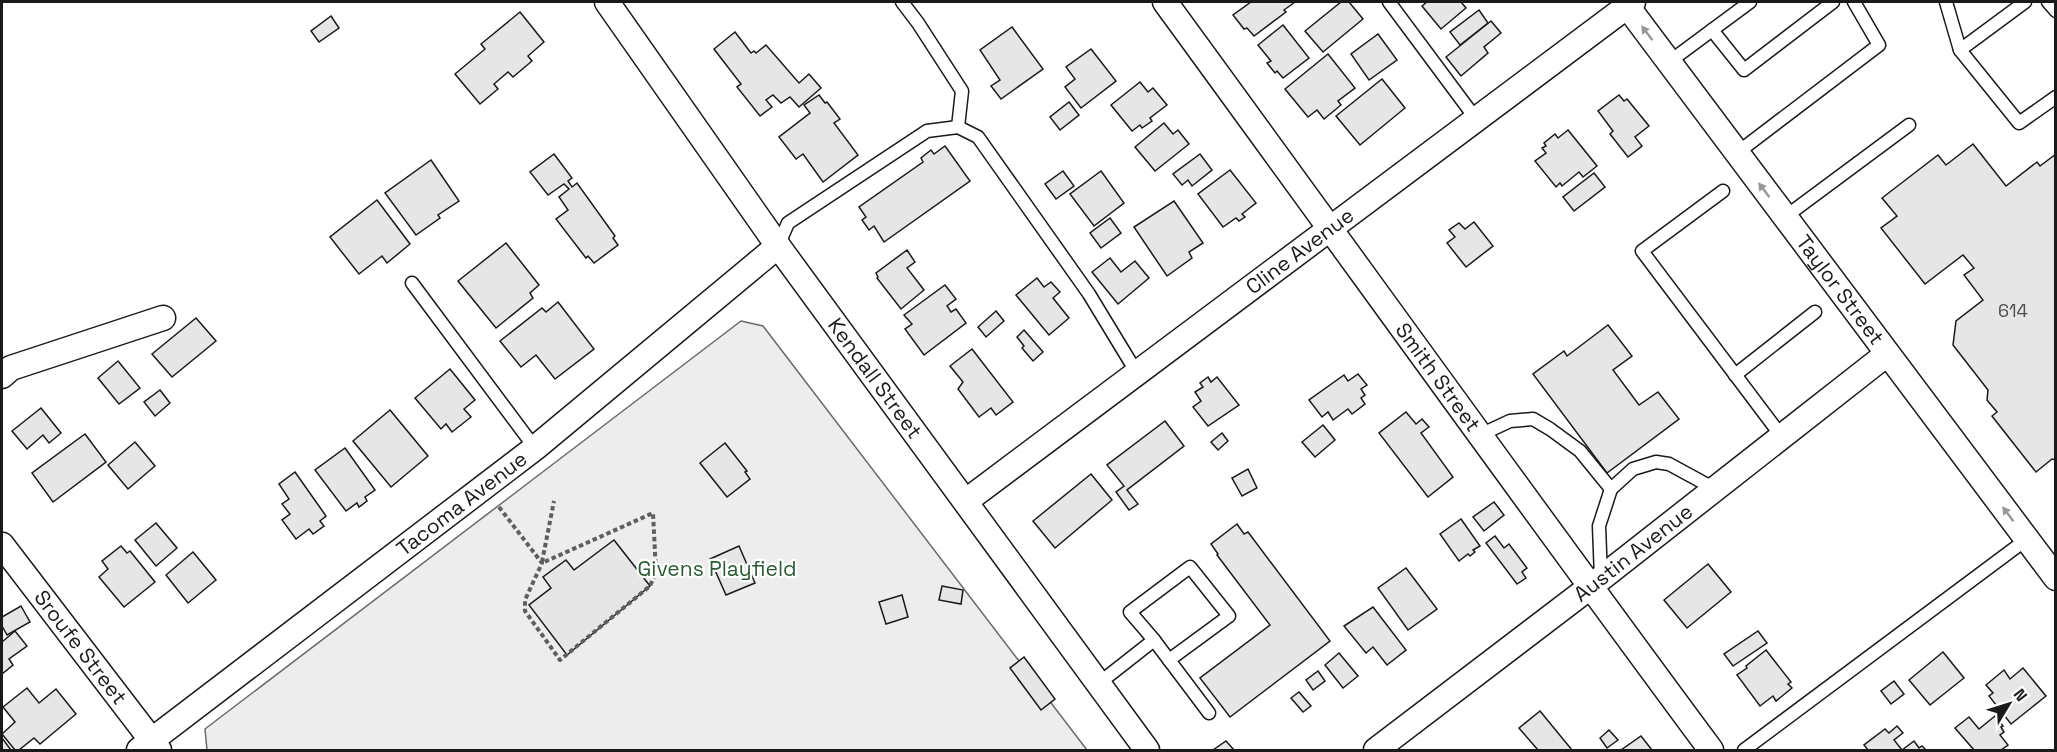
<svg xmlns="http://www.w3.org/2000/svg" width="2057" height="752" font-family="'Space Grotesk',sans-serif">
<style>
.built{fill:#ededed;stroke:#6a6a6a;stroke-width:1.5}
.building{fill:#e6e6e6;stroke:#1a1a1a;stroke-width:1.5}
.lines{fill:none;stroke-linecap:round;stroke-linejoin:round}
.service-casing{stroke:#1a1a1a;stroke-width:15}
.minor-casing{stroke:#1a1a1a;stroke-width:27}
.path{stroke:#5f5f5f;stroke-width:4;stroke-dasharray:4.5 3;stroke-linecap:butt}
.service{stroke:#fff;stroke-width:12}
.minor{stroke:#fff;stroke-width:24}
.oneway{fill:#989898}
.labels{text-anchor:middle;stroke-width:4.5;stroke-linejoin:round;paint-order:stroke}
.number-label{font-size:18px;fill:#4d4d4d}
.street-label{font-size:21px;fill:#1a1a1a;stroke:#fff}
.park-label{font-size:21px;fill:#2b5a34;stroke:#fff}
</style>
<rect width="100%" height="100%" fill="#fff"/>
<!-- built -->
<polygon class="built" points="741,321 763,326 1087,750 207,750 205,729"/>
<!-- building -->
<g class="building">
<polygon points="1251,2 1295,2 1284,10 1286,12 1254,36 1247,28 1244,29 1233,15"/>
<polygon points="1341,2 1349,2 1363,19 1323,52 1305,31"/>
<polygon points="1427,2 1461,2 1466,8 1441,29 1422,6"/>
<polygon points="1479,10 1488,23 1460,45 1450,32"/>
<polygon points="520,12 544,42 528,56 532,61 513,77 508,72 494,84 498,89 480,104 455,74 485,49 481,44"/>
<polygon points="331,16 339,28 319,42 311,31"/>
<polygon points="1491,21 1501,33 1484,47 1488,53 1461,76 1446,57"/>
<polygon points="1283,25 1309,58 1283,78 1277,71 1275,73 1267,63 1271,61 1258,45"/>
<polygon points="1012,27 1043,69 1001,99 991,86 1000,80 980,50"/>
<polygon points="735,32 751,53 754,51 756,53 766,45 799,83 809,74 821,88 799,107 790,97 781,103 773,95 766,100 772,107 760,116 737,87 741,84 714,49"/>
<polygon points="1378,34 1397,60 1369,80 1351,54"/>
<polygon points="1091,49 1116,81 1081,108 1065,87 1075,79 1066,67"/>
<polygon points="1328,54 1355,88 1338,101 1341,105 1324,119 1317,110 1308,117 1285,89"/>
<polygon points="1382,79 1405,108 1360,145 1336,116"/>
<polygon points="1140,82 1148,92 1153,88 1167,105 1150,118 1152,121 1142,128 1140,125 1132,131 1111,105"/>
<polygon points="819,95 825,103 827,102 840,119 834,123 858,155 823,182 803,154 796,159 779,137 810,113 804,105"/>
<polygon points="1619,95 1624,101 1627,99 1649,126 1635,137 1642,146 1628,157 1610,134 1613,131 1598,111"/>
<polygon points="1069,102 1079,115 1060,130 1050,117"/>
<polygon points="1164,123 1173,134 1178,130 1189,144 1155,171 1135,147"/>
<polygon points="1568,130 1597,166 1583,177 1579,172 1562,186 1560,183 1556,187 1535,161 1546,153 1542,148 1546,146 1544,143 1555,134 1558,138"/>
<polygon points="1973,144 2006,186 2037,162 2040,166 2056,154 2056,460 2052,459 2036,472 1992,416 1997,412 1987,400 1988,390 1953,345 1956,321 1983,300 1964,275 1974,268 1963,255 1925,284 1881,228 1897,216 1882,198 1938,155 1946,165"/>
<polygon points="945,146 970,181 884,242 874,226 869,230 862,220 866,217 859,207 923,162 921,158 931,150 934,154"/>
<polygon points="554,154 572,178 568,181 572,187 577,183 615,236 613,238 618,245 594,263 588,256 586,258 556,219 568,210 559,197 569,189 564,184 548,195 530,172"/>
<polygon points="1200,154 1212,170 1192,186 1188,180 1182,185 1173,174"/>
<polygon points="431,160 459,201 438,215 440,218 416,235 385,193"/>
<polygon points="1230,170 1256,203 1242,214 1245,217 1239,221 1236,218 1223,227 1198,194"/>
<polygon points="1063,171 1074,186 1056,199 1045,184"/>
<polygon points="1101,171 1124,203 1094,226 1070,194"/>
<polygon points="1594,173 1605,187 1574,211 1563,197"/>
<polygon points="377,200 410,244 387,263 382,256 359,274 330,237"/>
<polygon points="1174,201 1203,243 1189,252 1192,258 1167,276 1134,227"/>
<polygon points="1110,218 1121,233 1101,248 1090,233"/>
<polygon points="1474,222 1493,246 1466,267 1447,243 1455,237 1449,230 1459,223 1465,229"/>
<polygon points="506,243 539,285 530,293 533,298 496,328 458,281"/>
<polygon points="907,250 915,262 907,268 924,290 901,309 877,278 878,277 876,273"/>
<polygon points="1110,258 1121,272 1135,261 1149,278 1118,304 1092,272"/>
<polygon points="1037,278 1044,287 1051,282 1060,292 1053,298 1069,318 1049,335 1016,295"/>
<polygon points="945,285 956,299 947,306 951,312 956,309 966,323 924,355 905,329 912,324 904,315"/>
<polygon points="558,302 594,349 555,379 536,355 521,367 500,341 542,308 546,312"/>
<polygon points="996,311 1004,321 986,337 978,327"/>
<polygon points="196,318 216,341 172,377 152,354"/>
<polygon points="1608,325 1632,356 1613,370 1639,405 1658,392 1679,419 1607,473 1533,374 1564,351 1567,356"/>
<polygon points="1024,330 1043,352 1033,361 1022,348 1024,346 1017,337"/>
<polygon points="972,349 1013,402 996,415 991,408 979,417 958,389 963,382 950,366"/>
<polygon points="118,361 140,388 119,404 98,378"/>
<polygon points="450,369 475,400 464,409 471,417 452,432 446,424 441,429 415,398"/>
<polygon points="1358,374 1367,385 1361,389 1365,395 1361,398 1365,404 1352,414 1348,409 1333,420 1328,412 1322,417 1309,400 1344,375 1348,381"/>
<polygon points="1208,377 1211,382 1217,377 1239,405 1208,426 1193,407 1201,401 1195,392 1203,387 1200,383"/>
<polygon points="160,390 170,403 155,416 144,402"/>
<polygon points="41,408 61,433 49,443 43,435 27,449 12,431"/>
<polygon points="390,410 428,456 391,487 353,441"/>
<polygon points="1406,412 1416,424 1422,419 1429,427 1421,433 1453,477 1428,497 1379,433"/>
<polygon points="1165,421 1184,446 1127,490 1138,504 1129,510 1116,492 1124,486 1107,465"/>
<polygon points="1323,425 1335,440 1315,457 1302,442"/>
<polygon points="1222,433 1228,441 1218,450 1211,442"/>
<polygon points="85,434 106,462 53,502 32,473"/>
<polygon points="135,442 155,466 128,489 108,465"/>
<polygon points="725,443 747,471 745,472 750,479 727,497 700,463"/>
<polygon points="345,448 375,490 365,497 367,501 359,507 357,503 346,511 315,470"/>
<polygon points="1248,469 1257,488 1242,496 1232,478"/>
<polygon points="295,472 326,516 320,521 324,526 313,534 309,529 296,539 282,520 290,514 282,504 289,499 279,484"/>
<polygon points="1091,474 1112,500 1055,548 1033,521"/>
<polygon points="1494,502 1504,515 1484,531 1473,517"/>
<polygon points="1461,519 1480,546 1473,550 1475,552 1470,556 1468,554 1459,561 1440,534"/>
<polygon points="156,523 177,548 156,566 135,540"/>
<polygon points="1237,524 1244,534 1248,532 1330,641 1230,717 1200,678 1270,625 1217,555 1218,554 1211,544"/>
<polygon points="1495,536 1504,548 1509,544 1527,568 1522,572 1526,578 1517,584 1486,543"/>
<polygon points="614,540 650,586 567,655 529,605 551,588 543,577 566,560 574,570"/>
<polygon points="121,546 127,553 130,551 155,582 124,607 99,577 108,569 102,561"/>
<polygon points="739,546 755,583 726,595 710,559"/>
<polygon points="193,552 216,580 188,603 166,575"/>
<polygon points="1708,564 1731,592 1687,628 1664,600"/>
<polygon points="1406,568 1437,609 1408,630 1378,588"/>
<polygon points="942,586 963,590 961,604 939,600"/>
<polygon points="902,595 908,617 886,624 879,602"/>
<polygon points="21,606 30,622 7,635 2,626 2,617"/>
<polygon points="1373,607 1406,650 1387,665 1373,647 1366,653 1344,626"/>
<polygon points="15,631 27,646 9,659 13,665 2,674 2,642"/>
<polygon points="1758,631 1767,643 1733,666 1724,654"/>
<polygon points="1766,650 1791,682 1788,684 1792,688 1776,701 1773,696 1760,706 1737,675 1747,668 1746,666"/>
<polygon points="1943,652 1964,678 1930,705 1909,680"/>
<polygon points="1339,653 1358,676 1343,688 1325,665"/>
<polygon points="1024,657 1055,699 1041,710 1010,668"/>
<polygon points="2023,668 2046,696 2011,724 1989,696 1993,693 1986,685 2004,670 2010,679"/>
<polygon points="1318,671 1325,681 1313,690 1306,680"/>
<polygon points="1894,681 1904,694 1891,704 1881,691"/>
<polygon points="27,688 39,703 56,689 76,714 40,744 34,738 19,750 15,750 2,734 15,722 3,707"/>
<polygon points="1299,692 1311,706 1303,712 1291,698"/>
<polygon points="1540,711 1572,750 1538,750 1519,728"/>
<polygon points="1995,716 2003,726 2001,727 2004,732 2000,735 2008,745 2001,750 1974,750 1955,728 1969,717 1979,729"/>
<polygon points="1897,726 1903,733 1894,740 1902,750 1914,741 1919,748 1922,746 1926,750 1868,750 1864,745 1885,729 1889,733"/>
<polygon points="1609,730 1618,740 1607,748 1600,738"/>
<polygon points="1641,736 1652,750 1621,750"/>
<polygon points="2,738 11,750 2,750"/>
<polygon points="1226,741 1234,750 1213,750"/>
</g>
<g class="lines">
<!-- service casing -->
<g class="service-casing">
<g id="service">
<polyline points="902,2 918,23 962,91 958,127"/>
<polyline points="1389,2 1476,119"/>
<polyline points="1946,2 1960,50"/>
<polyline points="2025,2 1960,50 2019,123 2056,97"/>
<polyline points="2048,2 2056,11"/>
<polyline points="1712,30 1744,70 1833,2"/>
<polyline points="1669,62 1750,2"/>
<polyline points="1737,153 1879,45 1854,2"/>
<polyline points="1723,191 1642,251 1782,437"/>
<polyline points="1785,217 1909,125"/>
<polyline points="778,246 788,223 927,131 958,127 978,137 1089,294 1137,373"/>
<polyline points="412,283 535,448"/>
<polyline points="1735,375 1815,312"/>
<polyline points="1480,435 1510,421 1533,419 1550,429 1580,451 1611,489"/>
<polyline points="1601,578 1599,526 1611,489 1633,469 1656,462 1669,464 1715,489"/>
<polyline points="1154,640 1130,612 1190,567 1229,616 1169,660"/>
<polyline points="1098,684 1154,640 1209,713"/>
<polyline points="1744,750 2027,539"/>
</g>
</g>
<!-- minor casing -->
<g class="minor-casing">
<g id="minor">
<path id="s1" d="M607,2L778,246L1147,750"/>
<path id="s2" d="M1165,2C1347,251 1527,502 1711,750"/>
<path id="s3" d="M1624,2L2056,578"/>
<polyline points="2,376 11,368 163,318"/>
<path id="s4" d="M966,501L1633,2"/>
<path id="s5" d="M2,545L159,750"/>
<path id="s6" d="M139,750L535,448L778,246"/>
<path id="s7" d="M1376,750L1590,587L1887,354"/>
</g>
</g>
<!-- path -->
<g class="path">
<polyline points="499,507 542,563 525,600 525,611 560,660 650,586 656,572 653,513 542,563"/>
<polyline points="542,562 554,501"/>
</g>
<!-- service -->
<use href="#service" class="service"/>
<!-- minor -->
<use href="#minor" class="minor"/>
</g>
<!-- one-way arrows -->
<defs><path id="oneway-solid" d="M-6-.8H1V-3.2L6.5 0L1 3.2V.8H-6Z" transform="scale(1.5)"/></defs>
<g class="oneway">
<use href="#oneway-solid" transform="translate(1647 33) rotate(-127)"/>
<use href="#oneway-solid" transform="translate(1764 190) rotate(-127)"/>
<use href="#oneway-solid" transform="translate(2008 514) rotate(-127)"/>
</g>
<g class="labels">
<!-- number labels -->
<g class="number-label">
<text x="2013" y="317">614</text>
</g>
<!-- street labels -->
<g class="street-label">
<text dy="7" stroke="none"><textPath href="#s4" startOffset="417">Cline Avenue</textPath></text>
<text dy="7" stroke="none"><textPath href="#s3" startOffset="360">Taylor Street</textPath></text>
<text dy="7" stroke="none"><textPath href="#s2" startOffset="464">Smith Street</textPath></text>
<text dy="7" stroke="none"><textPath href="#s1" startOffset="462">Kendall Street</textPath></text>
<text dy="7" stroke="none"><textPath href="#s6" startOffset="406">Tacoma Avenue</textPath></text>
<text dy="7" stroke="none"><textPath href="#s7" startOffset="324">Austin Avenue</textPath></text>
<text dy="7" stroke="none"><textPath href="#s5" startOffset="129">Sroufe Street</textPath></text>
</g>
<!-- park labels -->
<g class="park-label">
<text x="717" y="576">Givens Playfield</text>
</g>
</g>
<!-- border -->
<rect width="2057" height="752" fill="none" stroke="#1a1a1a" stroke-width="6"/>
<!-- north arrow -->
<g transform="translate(2009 704) rotate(52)" stroke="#ffffff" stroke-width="4.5" paint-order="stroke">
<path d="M0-4.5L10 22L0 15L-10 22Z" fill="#1a1a1a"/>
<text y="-9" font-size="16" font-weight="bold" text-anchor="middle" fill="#1a1a1a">N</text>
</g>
</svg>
